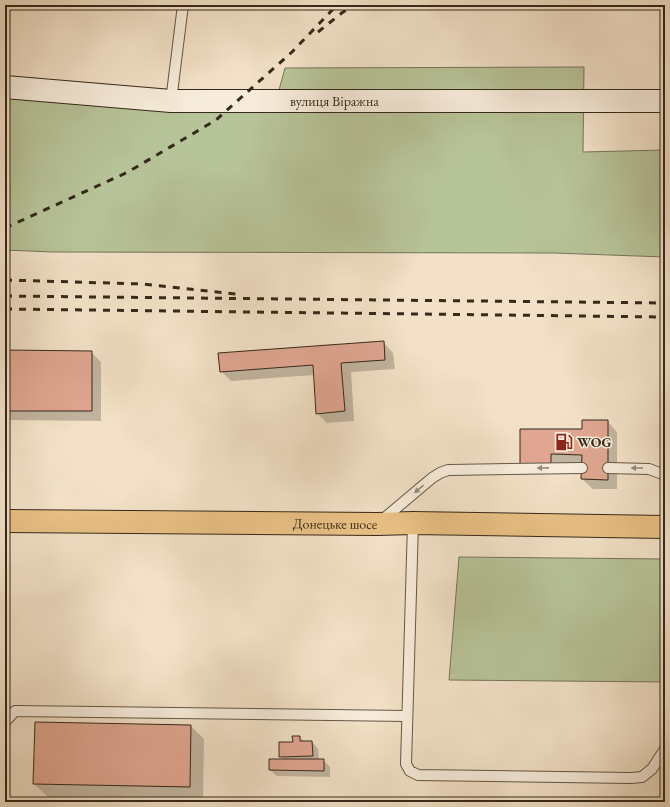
<svg xmlns="http://www.w3.org/2000/svg" width="670" height="807" font-family="'EB Garamond',serif">
<style>
.green{fill:#b7c398;stroke:#767659}
.shadow{fill:#0003}
.building{fill:#e0a691;stroke:#35291a}
.lines{fill:none;stroke-linecap:round;stroke-linejoin:round}
.lane-casing{stroke:#645745;stroke-width:12}
.secondary-casing{stroke:#35291a;stroke-width:24}
.primary-casing{stroke:#35291a;stroke-width:24}
.lane{stroke:#f7ecdb;stroke-width:10}
.secondary{stroke:#f7ecdb;stroke-width:22}
.primary{stroke:#e9c084;stroke-width:22}
.rail{stroke:#35291a;stroke-width:3;stroke-dasharray:7 7;stroke-linecap:butt}
.oneway{fill:#968a7a}
.labels{text-anchor:middle;stroke-width:3;stroke-linejoin:round;paint-order:stroke}
.street-label{font-size:14px;fill:#35291a;stroke:#f7ecdb}
.poi-label{font-size:14px;font-weight:bold;fill:#35291a;stroke:#f7ecdb;text-anchor:start}
</style>
<rect width="100%" height="100%" fill="#f2e1c7"/>
<filter id="stains"><feTurbulence type="fractalNoise" baseFrequency=".005" numOctaves="4"/><feColorMatrix values="0 0 0 0 .2 0 0 0 0 .09 0 0 0 0 .02 0 0 0 .5 -.17"/></filter>
<radialGradient id="worn" r=".72"><stop offset=".6" stop-color="#630" stop-opacity="0"/><stop offset="1" stop-color="#630" stop-opacity=".3"/></radialGradient>
<!-- green -->
<g class="green">
<polygon points="584,67 583,152 665,150 665,257 554,253 53,252 5,250 5,87 276,101 285,68"/>
<polygon points="459,557 665,559 665,682 449,680"/>
</g>
<!-- shadow -->
<g class="shadow">
<polygon points="383,342 393,353 395,369 351,372 354,421 327,423 317,413 314,375 231,381 221,371"/>
<polygon points="5,351 91,352 101,362 101,421 5,420"/>
<polygon points="607,421 617,432 617,489 593,489 582,479 583,464 560,464 560,474 531,474 521,464 583,430"/>
<polygon points="191,726 204,739 203,800 48,797 34,784"/>
<polygon points="299,737 305,742 312,742 318,749 319,760 323,760 330,767 330,777 277,776 270,770 284,760 280,757"/>
</g>
<!-- building -->
<g class="building">
<polygon points="384,341 385,360 341,363 345,411 316,414 313,365 220,372 218,353"/>
<polygon points="5,350 92,351 92,411 5,411"/>
<polygon points="582,420 608,420 608,480 581,479 582,455 551,454 551,464 520,464 520,429 582,429"/>
<polygon points="35,722 191,725 190,787 33,784"/>
<polygon points="292,736 300,736 300,741 312,741 313,756 279,757 279,742 293,742"/>
<polygon points="269,759 324,759 324,771 269,770"/>
</g>
<g class="lines">
<!-- lane casing -->
<g class="lane-casing">
<g id="lane">
<polyline points="171,101 183,5"/>
<polyline points="608,468 649,469 665,475"/>
<polyline points="381,521 432,478 440,473 448,470 582,468"/>
<polyline points="413,523 406,764 410,771 418,775 631,778 642,777 652,769 665,749"/>
<polyline points="5,722 15,711 407,716"/>
</g>
</g>
<!-- secondary casing -->
<g class="secondary-casing">
<g id="secondary">
<path id="s1" d="M5,87L171,101H665"/>
</g>
</g>
<!-- primary casing -->
<g class="primary-casing">
<g id="primary">
<path id="s2" d="M5,521L377,524L413,523L665,527"/>
</g>
</g>
<!-- lane -->
<use href="#lane" class="lane"/>
<!-- secondary -->
<use href="#secondary" class="secondary"/>
<!-- primary -->
<use href="#primary" class="primary"/>
<!-- rail -->
<g class="rail">
<polyline points="318,32 343,12 356,5"/>
<polyline points="5,228 128,172 216,120 292,52 337,5"/>
<polyline points="5,280 143,284 236,294"/>
<polyline points="5,296 665,303"/>
<polyline points="5,309 665,317"/>
</g>
</g>
<!-- one-way arrows -->
<defs><path id="oneway-solid" d="M-6-.8H1V-3.2L6.5 0L1 3.2V.8H-6Z"/></defs>
<g class="oneway">
<use href="#oneway-solid" transform="translate(543 468) rotate(179)"/>
<use href="#oneway-solid" transform="translate(637 468) rotate(-180)"/>
<use href="#oneway-solid" transform="translate(419 489) rotate(140)"/>
</g>
<!-- icons -->
<defs>
<g id="fuel-bare" transform="scale(1.38)"><path d="M-5.5-6h7V0h2V4h1.3V-2.5L3-4.5l.8-.8L6-3V5H2.5V1h-1V6h-7ZM-4.2-4.7v3.2H.2V-4.7Z" fill="#8f2418" stroke="#f7ecdb" stroke-width="2.5" paint-order="stroke"/></g>
</defs>
<g fill-rule="evenodd">
<use href="#fuel-bare" x="564" y="442"/>
</g>
<g class="labels">
<!-- street labels -->
<g class="street-label">
<text dy="5" stroke="none"><textPath href="#s1" startOffset="330">вулиця Віражна</textPath></text>
<text dy="5" stroke="none"><textPath href="#s2" startOffset="330">Донецьке шосе</textPath></text>
</g>
<!-- poi labels -->
<g class="poi-label">
<text x="577" y="447">WOG</text>
</g>
</g>
<!-- margin -->
<rect width="670" height="807" fill="none" stroke="#f2e1c7" stroke-width="20"/>
<rect x="6" y="6" width="658" height="795" fill="none" stroke="#35291a" stroke-width="2"/>
<rect x="10" y="10" width="650" height="787" fill="none" stroke="#35291a"/>
<rect width="100%" height="100%" filter="url(#stains)"/>
<rect width="100%" height="100%" fill="url(#worn)"/>
</svg>
